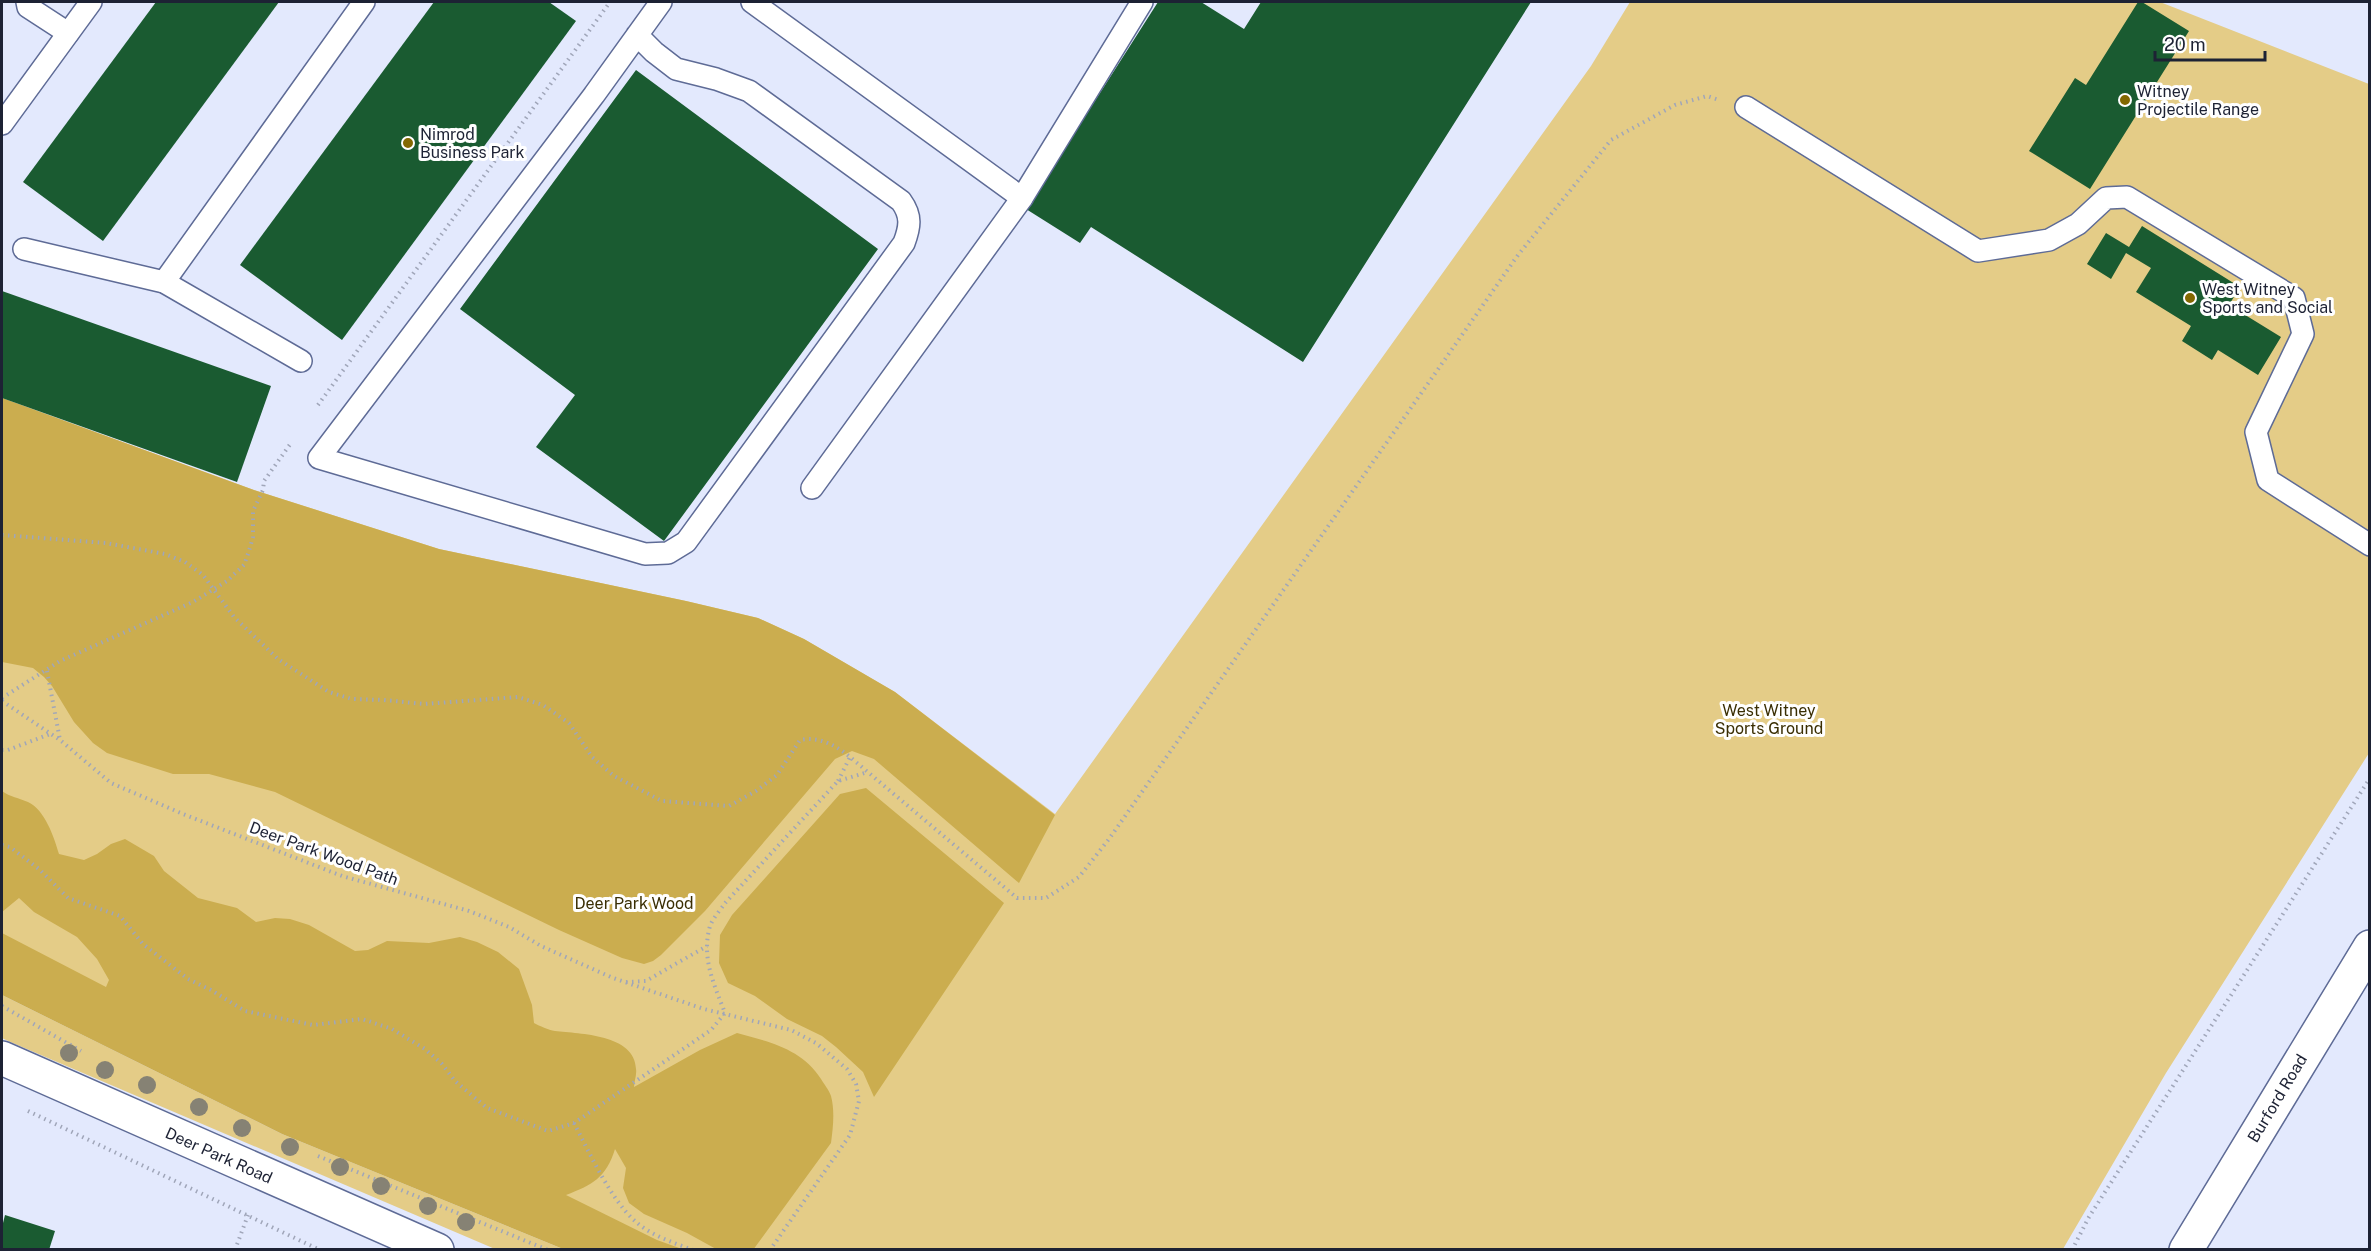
<svg xmlns="http://www.w3.org/2000/svg" width="2371" height="1251" font-family="'Public Sans',sans-serif">
<style>
.green{fill:#e4cc87}
.forest{fill:#cbad4f}
.building{fill:#1a5b31}
.lines{fill:none;stroke-linecap:round;stroke-linejoin:round}
.lane-casing{stroke:#5e6b96;stroke-width:24}
.secondary-casing{stroke:#5e6b96;stroke-width:36}
.path{stroke:#a0a6b9;stroke-width:4;stroke-dasharray:1.5 4.5;stroke-linecap:butt}
.lane{stroke:#fff;stroke-width:21}
.secondary{stroke:#fff;stroke-width:33}
.tree{fill:#868274}
.poi-dot{fill:#836801;stroke:#fff;stroke-width:2}
.labels{text-anchor:middle;stroke-width:6;stroke-linejoin:round;paint-order:stroke}
.poi-label{font-size:16px;fill:#1d2234;stroke:#fff;text-anchor:start}
.park-label{font-size:16px;fill:#3a2e03;stroke:#fff}
.street-label{font-size:16px;fill:#1d2234;stroke:#fff}
</style>
<rect width="100%" height="100%" fill="#e3e9fd"/>
<!-- green -->
<g class="green">
<polygon points="1630,2 2160,2 2369,84 2369,753 2166,1073 2063,1249 674,1249 2,942 2,398 257,491 439,549 686,601 758,618 804,639 895,692 1055,814 1591,66"/>
<polygon points="2,995 282,1134 563,1249 495,1249 8,1041 2,1038"/>
</g>
<!-- forest -->
<g class="forest">
<polygon points="2,398 257,491 439,549 686,601 758,618 804,639 895,692 1055,815 1019,883 874,759 852,751 835,759 705,911 661,955 653,961 644,964 622,958 559,930 275,792 209,774 173,774 107,753 93,743 74,722 52,686 44,677 33,668 2,662"/>
<polygon points="866,788 1004,903 874,1097 863,1072 836,1047 822,1036 787,1019 755,996 728,983 719,963 720,935 732,915 840,794"/>
<path d="M2,791C10,797 19,798 28,802C45,810 54,837 59,854L84,860L97,854L111,844L125,839L154,856L164,871L198,898L237,908L256,922L275,918L290,919L309,925L355,951L368,950L387,941L429,943L460,937L477,942L498,952L519,969L532,1005L534,1023C540,1026 548,1030 555,1031C580,1034 635,1034 636,1069C637,1075 634,1082 634,1087L700,1050L737,1033C770,1042 802,1049 821,1079C824,1084 829,1090 831,1096C835,1111 833,1128 831,1143L753,1250L716,1249L687,1233L644,1214L629,1203L623,1188L626,1168L615,1149C606,1178 592,1185 566,1195L657,1240L682,1249H563L282,1134L2,995V933L106,987L109,980L97,959L77,937L34,912L19,898L2,912Z"/>
</g>
<!-- building -->
<g class="building">
<polygon points="156,2 279,2 103,241 23,182"/>
<polygon points="434,2 549,2 576,21 342,340 240,265"/>
<polygon points="1158,2 1201,2 1244,29 1261,2 1531,2 1303,362 1091,227 1080,243 1026,209"/>
<polygon points="2138,2 2142,2 2189,31 2090,189 2029,151 2075,78 2086,85"/>
<polygon points="636,70 878,249 664,541 536,447 575,395 460,309"/>
<polygon points="2142,226 2240,287 2229,305 2281,337 2258,375 2218,350 2212,360 2182,341 2191,326 2136,292 2151,268 2126,253 2111,279 2087,264 2106,233 2129,247"/>
<polygon points="2,291 271,386 237,482 2,398"/>
<polygon points="5,1215 55,1231 49,1250 2,1250 2,1227"/>
</g>
<g class="lines">
<!-- lane casing -->
<g class="lane-casing">
<g id="lane">
<polyline points="27,2 28,7 68,33"/>
<polyline points="752,2 1022,198"/>
<path d="M637,35L654,52L676,69L716,79L749,91L901,201C912,216 910,227 904,243L686,542L668,553L645,554L319,458L594,95L661,2"/>
<polyline points="1746,107 1978,251 2049,240 2078,224 2106,198 2127,197 2294,298 2303,334 2256,432 2268,480 2370,545"/>
<polyline points="2,124 91,2"/>
<polyline points="24,249 164,282 301,361"/>
<polyline points="164,282 364,2"/>
<polyline points="812,488 1022,198 1142,2"/>
</g>
</g>
<!-- secondary casing -->
<g class="secondary-casing">
<g id="secondary">
<polyline points="2,1058 437,1250"/>
<polyline points="2186,1250 2370,947"/>
</g>
</g>
<!-- path -->
<g class="path">
<polyline points="318,405 610,2"/>
<path d="M2,535L106,543L165,554L185,562L203,575L234,617L278,659L329,692L352,699L384,700L424,704L518,697L543,705L569,723L592,757L614,776L662,801L729,806L756,791L777,775L800,740C818,736 836,745 850,757L1017,898H1046L1079,877L1109,839L1518,255L1611,140L1675,105L1707,96L1719,100"/>
<polyline points="47,671 60,740"/>
<polyline points="2,698 60,661 193,602 227,581 244,565 249,551 253,537 253,511 263,490 264,481 291,443"/>
<polyline points="2,701 60,740 111,783 183,814 342,876 469,911 509,927 541,946 613,978 704,1009 791,1030 816,1043 847,1069 856,1084 859,1101 850,1135 770,1250"/>
<polyline points="2,750 8,750 50,734"/>
<polyline points="838,781 850,757"/>
<path d="M2,845L10,847L39,869L68,898L120,916L143,944L188,979L211,990L245,1011L313,1025L362,1019L392,1029L425,1049L442,1064L455,1081L487,1108L548,1131L574,1123L711,1030L725,1013C714,984 701,958 710,926C713,918 721,909 726,902L838,781L868,772"/>
<polyline points="626,982 646,981 707,946"/>
<polyline points="2,1006 81,1051"/>
<polyline points="28,1111 320,1250"/>
<path d="M574,1123C589,1152 611,1200 635,1221C650,1235 674,1243 693,1250"/>
<polyline points="318,1156 548,1250"/>
<polyline points="235,1250 248,1215"/>
<polyline points="2072,1250 2089,1217 2370,778"/>
</g>
<!-- lane -->
<use href="#lane" class="lane"/>
<!-- secondary -->
<use href="#secondary" class="secondary"/>
</g>
<!-- trees -->
<g class="tree">
<circle cx="69" cy="1053" r="9"/>
<circle cx="105" cy="1070" r="9"/>
<circle cx="147" cy="1085" r="9"/>
<circle cx="199" cy="1107" r="9"/>
<circle cx="242" cy="1128" r="9"/>
<circle cx="290" cy="1147" r="9"/>
<circle cx="340" cy="1167" r="9"/>
<circle cx="381" cy="1186" r="9"/>
<circle cx="428" cy="1206" r="9"/>
<circle cx="466" cy="1222" r="9"/>
</g>
<!-- markers -->
<g class="poi-dot">
<circle cx="2125" cy="100" r="6"/>
<circle cx="408" cy="143" r="6"/>
<circle cx="2190" cy="298" r="6"/>
</g>
<g class="labels">
<!-- poi labels -->
<g class="poi-label">
<text x="2137" y="97">Witney<tspan x="2137" dy="18">Projectile Range</tspan></text>
<text x="420" y="140">Nimrod<tspan x="420" dy="18">Business Park</tspan></text>
<text x="2202" y="295">West Witney<tspan x="2202" dy="18">Sports and Social</tspan></text>
</g>
<!-- park labels -->
<g class="park-label">
<text x="1769" y="716">West Witney<tspan x="1769" dy="18">Sports Ground</tspan></text>
<text x="634" y="909">Deer Park Wood</text>
</g>
<!-- street labels -->
<g class="street-label">
<text transform="translate(324 853) rotate(20)" y="6">Deer Park Wood Path</text>
<text transform="translate(2277 1098) rotate(-59)" y="6">Burford Road</text>
<text transform="translate(219 1155) rotate(24)" y="6">Deer Park Road</text>
</g>
</g>
<!-- border -->
<rect width="2371" height="1251" fill="none" stroke="#1d2234" stroke-width="6"/>
<!-- scale -->
<path d="M2155 51v9h110v-9" fill="none" stroke="#1d2234" stroke-width="3"/>
<text x="2164" y="51" font-size="18" fill="#1d2234" stroke="#ffffff" stroke-width="4.5" paint-order="stroke">20 m</text>
</svg>
